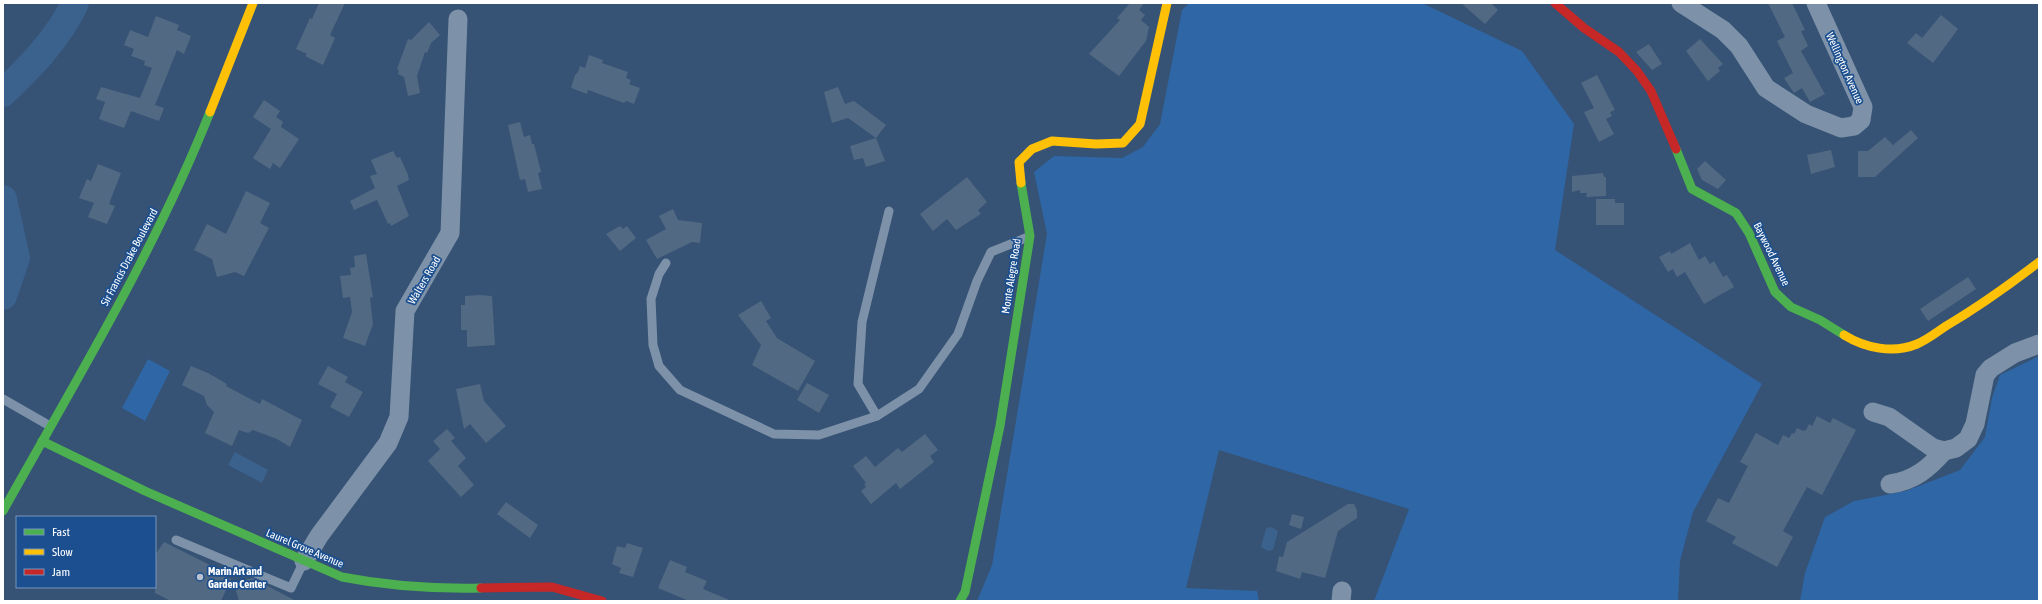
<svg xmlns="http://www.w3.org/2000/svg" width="2042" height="604" font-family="'Asap Condensed',sans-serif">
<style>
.green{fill:#2f66a5}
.water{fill:#3b618d}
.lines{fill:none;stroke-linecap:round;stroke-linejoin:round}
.river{stroke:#3b618d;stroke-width:28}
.building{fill:#526984}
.lane{stroke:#7d92a8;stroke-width:9}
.street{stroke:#7d92a8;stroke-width:19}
.fast{stroke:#4caf50;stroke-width:9}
.slow{stroke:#ffc107;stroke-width:9}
.jam{stroke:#c62828;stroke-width:9}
.poi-dot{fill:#b9c2ce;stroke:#1b4f8f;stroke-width:1.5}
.labels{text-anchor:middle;stroke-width:3.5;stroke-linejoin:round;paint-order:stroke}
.street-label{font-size:11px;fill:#fff;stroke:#1b4f8f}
.poi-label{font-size:11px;font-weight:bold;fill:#fff;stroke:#1b4f8f;text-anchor:start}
</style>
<rect width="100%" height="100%" fill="#365274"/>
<!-- green -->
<g class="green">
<polygon points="1189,3 1422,3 1522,51 1574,124 1555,250 1762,384 1693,512 1680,561 1678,601 1374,601 1409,509 1219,450 1186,588 1257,591 1259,601 977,601 992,565 1047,234 1034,172 1054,156 1122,158 1143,147 1160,124 1182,10"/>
<polygon points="2039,356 2039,601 1800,601 1805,573 1825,517 1854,501 1906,491 1960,470 1985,437 1992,398 2000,375"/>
<polygon points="148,359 170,371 145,421 122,408"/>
</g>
<!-- water -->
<g class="water">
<polygon points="235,452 268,470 262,483 228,465"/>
<polygon points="1272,527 1278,531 1273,550 1268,551 1261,547 1266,528"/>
</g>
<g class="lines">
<!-- river -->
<g class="river">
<path d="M3,93C31,66 58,39 75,3"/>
<polyline points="3,199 16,258 3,296"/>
</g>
</g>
<!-- building -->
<g class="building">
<polygon points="319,3 345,3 330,35 335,38 323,65 305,56 307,54 296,49 310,18 312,19"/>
<polygon points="1130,3 1144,3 1139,10 1145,15 1141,20 1149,27 1146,41 1119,76 1089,54 1120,20 1117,18"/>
<polygon points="1461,3 1491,3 1498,10 1485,24"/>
<polygon points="1768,3 1792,3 1805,30 1801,31 1808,46 1801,51 1825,94 1810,102 1802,88 1794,93 1784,78 1793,73 1777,41 1785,37"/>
<polygon points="1941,15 1958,29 1933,63 1907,43 1916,33 1922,38"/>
<polygon points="156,16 179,25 177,30 191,36 184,54 177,50 155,105 164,108 159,121 131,111 124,128 99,119 105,102 96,99 101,87 140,98 152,68 144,65 145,61 131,56 134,49 124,45 130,30 148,37"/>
<polygon points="429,22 440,35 431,43 427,53 425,52 417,76 420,93 408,96 404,77 398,74 399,70 397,69 408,39 411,40"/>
<polygon points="1700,39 1723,64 1718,68 1720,71 1708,81 1686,51"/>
<polygon points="1649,44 1662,64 1652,70 1636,52"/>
<polygon points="589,55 603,60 602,63 628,72 626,78 631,80 629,84 640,88 634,104 626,101 624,103 588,90 587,94 571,88 575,75 578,72 580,66 585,68"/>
<polygon points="1597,75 1615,110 1610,112 1612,116 1606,119 1614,134 1599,142 1584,112 1594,108 1581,83"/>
<polygon points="838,87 845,104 854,101 886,125 876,138 885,161 866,167 863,158 854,160 850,146 876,138 848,118 832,123 824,92"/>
<polygon points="264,100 280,111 276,117 283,122 281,127 299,139 280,168 273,163 270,169 253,158 271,129 253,117"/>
<polygon points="520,122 524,137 530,135 532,144 534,144 541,172 538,173 542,189 528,192 525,179 520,180 508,125"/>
<polygon points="1911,130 1918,138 1875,177 1858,177 1858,151 1868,151 1885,137 1893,145"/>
<polygon points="1831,150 1835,167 1811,174 1807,155"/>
<polygon points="393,151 397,158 400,157 408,175 409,180 397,186 409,216 391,226 390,223 388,224 377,200 354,210 350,201 375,188 370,176 377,174 371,160"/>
<polygon points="1705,161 1726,180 1718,189 1702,180 1697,169"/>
<polygon points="98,164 121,173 109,204 115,206 107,224 88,217 94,203 79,198 87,179 91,181"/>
<polygon points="1603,173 1604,177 1606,177 1606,196 1586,197 1587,193 1580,193 1580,190 1572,192 1572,176"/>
<polygon points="967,177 987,202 978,210 981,214 956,230 947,219 933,231 920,214"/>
<polygon points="246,191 270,203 260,223 269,228 244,276 235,272 217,277 212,259 194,250 207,224 226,234"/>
<polygon points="1596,199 1615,199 1615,203 1624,203 1624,225 1596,225"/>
<polygon points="673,209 678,220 702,223 700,243 692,242 657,259 646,240 666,229 659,216"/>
<polygon points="620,226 623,229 627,226 636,238 620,251 606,234"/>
<polygon points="1690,243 1699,260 1705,256 1710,264 1714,261 1723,277 1727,275 1734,287 1704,304 1685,272 1677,277 1673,269 1668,272 1659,257 1670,251 1671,254"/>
<polygon points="366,254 373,297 370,298 373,324 365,346 343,338 352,312 350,297 343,298 340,276 351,275 350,268 355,267 354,256"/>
<polygon points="1968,277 1976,289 1928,321 1920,309"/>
<polygon points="479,295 492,296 495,345 467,347 467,330 461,330 461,305 465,305 465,296"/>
<polygon points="761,301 771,318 766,321 777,338 815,361 798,391 752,365 761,345 738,315"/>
<polygon points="191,366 208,373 227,384 226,386 260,404 262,399 302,420 290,447 277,439 253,430 248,433 239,430 232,446 205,433 214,412 207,405 204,396 182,385"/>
<polygon points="328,366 348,377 345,382 363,392 349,417 330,407 337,394 318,384"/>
<polygon points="807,383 829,395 819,413 797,400"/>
<polygon points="480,384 484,401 506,426 486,443 470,424 464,429 456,389"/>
<polygon points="1817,416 1830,423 1833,418 1856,430 1822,495 1807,487 1783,531 1793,537 1777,567 1732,543 1736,537 1706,521 1718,498 1729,503 1748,466 1740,462 1756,433 1778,445 1783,435 1789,438 1792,433 1794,434 1797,428 1803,431 1806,430 1809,424 1812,426"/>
<polygon points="447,429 455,438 451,441 466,458 458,466 474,485 461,497 428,461 440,449 433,441"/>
<polygon points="925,434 938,450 930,456 934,462 900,489 896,483 871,504 861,491 866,487 864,484 866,483 853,466 866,456 875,467 898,448 902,452"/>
<polygon points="506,502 538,525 530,538 497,514"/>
<polygon points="1348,504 1354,504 1357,510 1357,518 1338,531 1325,578 1302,572 1300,579 1276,571 1279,556 1283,557 1287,542"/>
<polygon points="1292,514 1304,517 1301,529 1289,525"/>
<polygon points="164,542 210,565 208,568 231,579 221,601 171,601 155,593 155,555"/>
<polygon points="627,543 643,548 633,577 619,573 621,568 612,564 617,546 625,548"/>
<polygon points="670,560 687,567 685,572 707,581 703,589 732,601 689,601 658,588"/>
<polygon points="252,578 260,582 296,601 239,601 234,583"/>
</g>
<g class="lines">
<!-- lane -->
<g class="lane">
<polyline points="666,263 659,274 651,299 653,345 659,366 680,390 774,434 819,435 877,416 919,389 958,334 977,281 991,252 1028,237"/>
<polyline points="3,399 50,426"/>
<polyline points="877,416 858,384 862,322 889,211"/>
<polyline points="176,540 291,588 304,561"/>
</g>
<!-- street -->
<g class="street">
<polyline points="1681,3 1723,30 1739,46 1766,88 1806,114 1841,128 1854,126 1861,120 1863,107 1816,3"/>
<polyline points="1873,412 1889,417 1933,448 1944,451 1956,448 1968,439 1975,424 1985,375 1991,368 2015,353 2039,344"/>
<path d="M1890,484C1914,481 1929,468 1944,451"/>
<polyline points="304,561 319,536 388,443 399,417 405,311 450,233 458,19"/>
<polyline points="1341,601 1342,591"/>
</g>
<!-- fast -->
<g class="fast">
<polyline points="1676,149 1692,189 1736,213 1749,233 1775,292 1791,307 1820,320 1844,335"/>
<path d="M42,441L145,491L342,577C388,586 434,589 481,588"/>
<path d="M3,511C76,380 155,251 210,112"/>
<polyline points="960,601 965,592 1000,426 1030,236 1021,183"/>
</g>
<!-- slow -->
<g class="slow">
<polyline points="210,112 253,3"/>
<polyline points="1021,183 1019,162 1032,149 1052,141 1096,144 1123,143 1140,124 1167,3"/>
<path d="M1844,335C1865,348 1893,354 1917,344C1927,340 1937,332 1946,326C1978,307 2009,285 2039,262"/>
</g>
<!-- jam -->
<g class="jam">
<polyline points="1555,3 1584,28 1619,52 1637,71 1651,91 1676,149"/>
<polyline points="481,588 552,587 602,601"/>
</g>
</g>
<!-- markers -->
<circle class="poi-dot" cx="200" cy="577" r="4"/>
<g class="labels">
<!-- street labels -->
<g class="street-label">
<text transform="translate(1845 68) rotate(66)" y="4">Wellington Avenue</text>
<text transform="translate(1772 254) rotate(64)" y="4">Baywood Avenue</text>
<text transform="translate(129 257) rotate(-62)" y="4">Sir Francis Drake Boulevard</text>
<text transform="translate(1011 276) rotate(-81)" y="4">Monte Alegre Road</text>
<text transform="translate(424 280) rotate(-60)" y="4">Walters Road</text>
<text transform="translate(305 548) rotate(23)" y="4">Laurel Grove Avenue</text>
</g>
<!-- poi labels -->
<g class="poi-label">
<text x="208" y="575">Marin Art and<tspan x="208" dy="13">Garden Center</tspan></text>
</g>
</g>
<!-- border -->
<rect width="2042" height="604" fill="none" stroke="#ffffff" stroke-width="8"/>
<!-- legend -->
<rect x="16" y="516" width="140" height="72" fill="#1b4f8f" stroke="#7695bc"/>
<rect x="24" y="529" width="20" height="6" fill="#4caf50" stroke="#7695bc"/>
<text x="52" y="536" font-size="12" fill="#ffffff">Fast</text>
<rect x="24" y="549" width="20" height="6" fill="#ffc107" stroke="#7695bc"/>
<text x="52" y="556" font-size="12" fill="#ffffff">Slow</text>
<rect x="24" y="569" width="20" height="6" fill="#c62828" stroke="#7695bc"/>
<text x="52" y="576" font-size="12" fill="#ffffff">Jam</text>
</svg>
